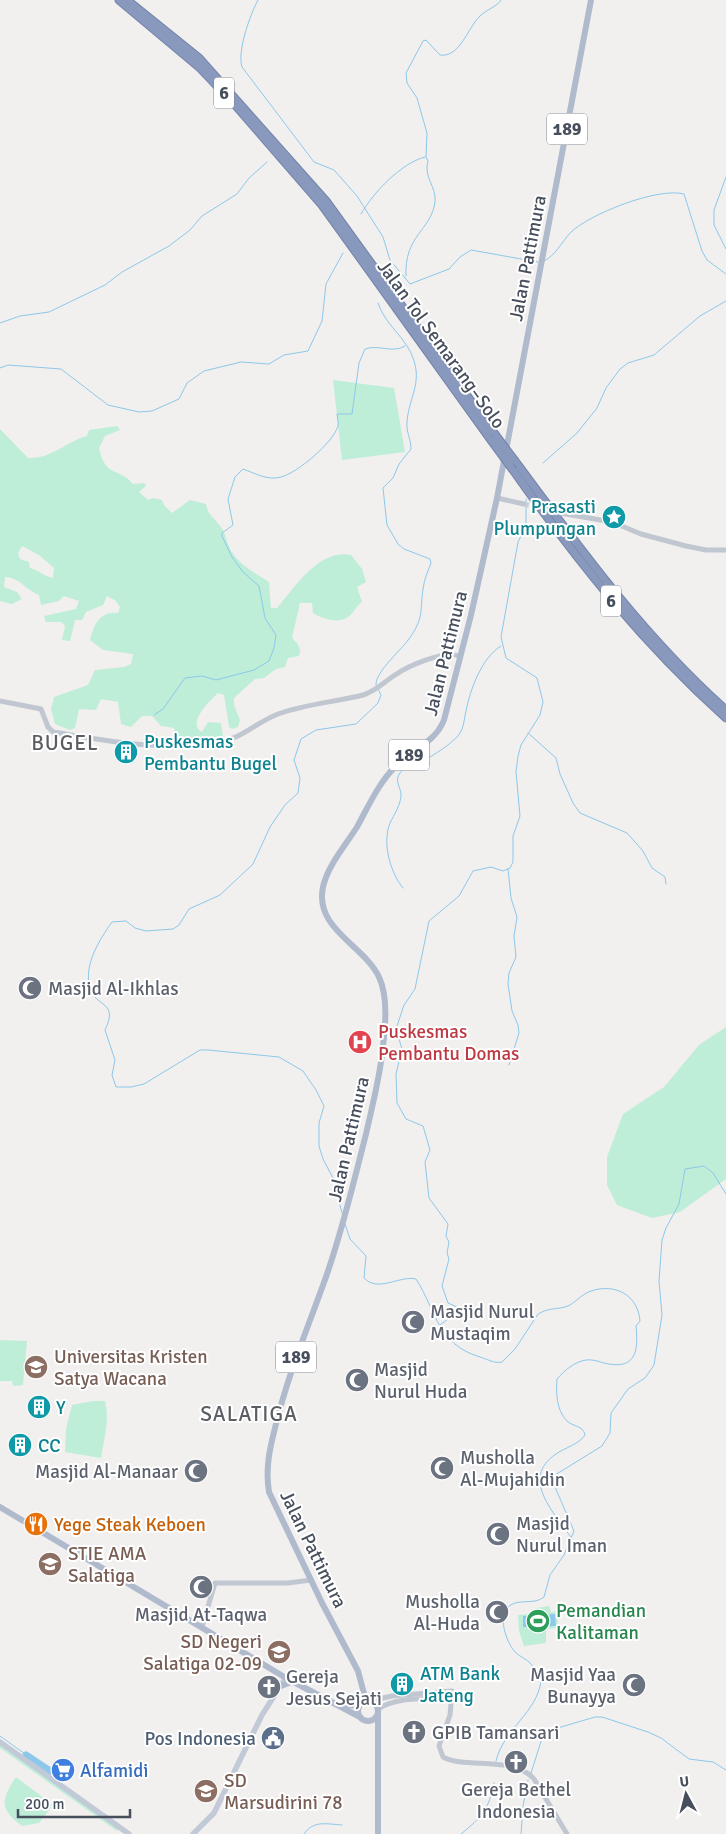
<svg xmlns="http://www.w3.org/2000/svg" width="726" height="1834" font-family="Signika,sans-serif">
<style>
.green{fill:#beeed8;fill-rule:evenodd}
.water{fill:#8cc8ea}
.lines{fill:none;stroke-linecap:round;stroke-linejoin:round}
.stream{stroke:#8cc8ea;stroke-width:1}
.river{stroke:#8cc8ea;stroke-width:7}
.tertiary-tunnel{stroke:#d0cfd2;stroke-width:5;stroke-dasharray:5 2.5;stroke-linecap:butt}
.motorway-casing{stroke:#7384a9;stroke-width:9}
.tertiary{stroke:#c0c7d1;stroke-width:5}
.secondary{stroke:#c2c9d7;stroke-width:5.5}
.primary{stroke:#afbacd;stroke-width:6}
.motorway{stroke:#8899bd;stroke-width:7}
.motorway-bridge-casing{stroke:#7384a9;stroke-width:9;stroke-linecap:butt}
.motorway-bridge{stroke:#8899bd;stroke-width:7}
.labels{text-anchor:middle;stroke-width:4;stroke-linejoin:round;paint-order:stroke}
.shield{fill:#fff;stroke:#7e848d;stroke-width:1}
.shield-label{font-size:18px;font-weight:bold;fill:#474f5c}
.street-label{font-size:19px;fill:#474f5c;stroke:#fff}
.culture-label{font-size:19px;fill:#0d838f;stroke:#fff;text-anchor:start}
.worship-label{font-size:19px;fill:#5b616d;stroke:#fff;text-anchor:start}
.health-label{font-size:19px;fill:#be3a42;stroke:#fff;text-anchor:start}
.education-label{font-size:19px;fill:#785e54;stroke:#fff;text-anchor:start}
.food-label{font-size:19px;fill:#c56008;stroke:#fff;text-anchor:start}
.leisure-label{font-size:19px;fill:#27864d;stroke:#fff;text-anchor:start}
.service-label{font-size:19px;fill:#4e5e75;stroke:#fff;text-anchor:end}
.shop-label{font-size:19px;fill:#366cbe;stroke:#fff;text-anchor:start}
.quarter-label{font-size:21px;letter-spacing:1px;fill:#5c5e64;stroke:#fff}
</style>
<rect width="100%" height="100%" fill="#f2efef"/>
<!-- green -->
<g class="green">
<polygon points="333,380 394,388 405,452 342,460"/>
<path d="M117,426L120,430L105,436L99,448C106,479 118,466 133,484L144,483L146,486L139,492L148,500L153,498L162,500L164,505L172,513L190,500L206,504C207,515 218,521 223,530C226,536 227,543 230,549C239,565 254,572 269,582L271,608H277C294,588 319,548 351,555L362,569L366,582L357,587L362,602C356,606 354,613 348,617C338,624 323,619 313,613L312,603H300L292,638C298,644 302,648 299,656L288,658L285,667L276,669L264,678L255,679L234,698V705L240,720L238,727L232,729L229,727L224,695L218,693C210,701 186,723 202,732L208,722L221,723L223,736L217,739V742L203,743L201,740L178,741L174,728L161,726L152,716H142L131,727L121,724L118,702L101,699L96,710L79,709L75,728L70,730L55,724L51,709L54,697L88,685L95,670L124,667L131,664L133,654L103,650L90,640C94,624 100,611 118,613L120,607L116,601L107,596L103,605L86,612L82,620H75L70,641L62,640L65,626L61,622H46L44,616L76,609L79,601L64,596L59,601L41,605L39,595C26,590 20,578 5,577L4,587L17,592L22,599L12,604L0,601V429L28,458C52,459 65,442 87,436L89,430ZM22,546L39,555L54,568L53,578C43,576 39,570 30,568L29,562L20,559L18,553Z"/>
<polygon points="726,1027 726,1179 680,1212 652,1218 617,1205 607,1185 607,1157 623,1114 664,1087 699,1045"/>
<polygon points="0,1340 27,1341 23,1385 13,1386 12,1381 0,1381"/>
<path d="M93,1401H105C110,1421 104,1438 101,1458L65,1452L66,1429L72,1405Z"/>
<polygon points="549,1606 551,1612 557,1611 558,1628 546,1629 546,1643 524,1646 519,1631 518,1615 534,1614 536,1608"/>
<polygon points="0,1744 120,1829 117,1831 0,1748"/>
<path d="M16,1777L53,1805L39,1823L22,1826C0,1809 0,1801 16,1777Z"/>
</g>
<!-- water -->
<polygon class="water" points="555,1614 556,1626 523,1627 523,1616"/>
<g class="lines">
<!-- stream -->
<g class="stream">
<path d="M258,0C250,15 237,51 242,67L314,162L334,170L357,196L383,237L390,260L410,284L449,269L460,257L471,250L538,262"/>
<polyline points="726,177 714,210 714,225 726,249"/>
<path d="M361,214C373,193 401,163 425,157"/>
<path d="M544,261C555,256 562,242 570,233C589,214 658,187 684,194L702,251L707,260L726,274"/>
<path d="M406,276C404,235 431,231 435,202C437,187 423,177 428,161L426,157L427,133L417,98L407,83L406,73L423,41L426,40L440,55C460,58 468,27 480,16C486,10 498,6 501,0"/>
<polyline points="0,323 20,316 49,312 105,285 122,272 169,246 190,230 202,216 237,194 249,178 267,162"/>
<polyline points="0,368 8,365 61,369 108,405 139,412 152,411 179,399 187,383 204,371 241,362 269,364 284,355 308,351 322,321 326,284 343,253"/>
<polyline points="543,463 577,433 597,408 606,388 620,369 628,363 654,355 700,316 726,301"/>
<path d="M376,685C375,671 404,648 411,636C424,617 420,609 423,589C424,580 428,571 431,563L430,559L404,549L398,544L387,525L383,488L393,478L399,464L411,449C411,439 406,432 407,422C409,395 425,381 410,351C401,334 384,322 378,303"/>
<path d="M154,715L163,709L185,678L202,676L216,680L254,670L269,661L274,648L276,635L265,618L259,586L243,572L232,557L222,536V533L233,525L228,499L235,477L243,469C255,473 267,481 281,477C297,473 333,443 338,426C339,423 337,417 337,414H352L359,363L365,349C379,344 392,354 405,346"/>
<polyline points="528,733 556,758 560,774 573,803 580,813 627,833 643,851 652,868 665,877 666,884"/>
<polyline points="508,869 511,898 517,917 514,936 516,957 509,973 508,984 512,1011 518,1025 519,1033 509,1065"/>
<path d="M403,888C390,872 382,843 390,823C394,815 401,804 401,795C401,787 394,781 400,773C404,768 412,767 417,764C428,759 454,743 460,733C464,727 464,719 466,711C470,690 482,657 501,646"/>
<path d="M342,1213L333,1178L323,1159L319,1146V1123L324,1106L316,1090L303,1071L279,1057L208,1050H200L144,1084L131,1087H116L112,1075L115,1060L105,1030C119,1001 96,1008 90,988C83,965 100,939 112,922L126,921L135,928L146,931L173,929L179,925L189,909L220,895L253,864L270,827L285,805L298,793L300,778L294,760L301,739L316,730L356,724L378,703L381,695L378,689"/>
<path d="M345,1224L350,1239L366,1256L364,1278C378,1293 400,1275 416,1279C437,1312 437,1344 480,1357C487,1359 495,1364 502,1362L515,1349L538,1314C550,1307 557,1310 568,1306C576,1302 582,1294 591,1291C615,1283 638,1295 640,1321L636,1326C638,1347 638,1369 609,1364C601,1363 595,1359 586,1360C574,1362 565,1370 557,1379C556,1392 556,1410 567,1421C573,1427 583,1425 585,1435C578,1445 566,1447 556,1454C519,1479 555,1513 572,1539"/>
<polyline points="440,1325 448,1319 457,1307 448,1303 442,1286 449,1259 447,1253 449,1242 446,1236 448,1224 429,1198 425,1162 430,1150 423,1126 406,1119 397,1103 396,1074 402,1049 396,1029 404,1005 415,989 429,921 459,896 473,871 491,867 503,871 510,868 513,862 513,836 520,816 516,772 518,756 521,745 540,715 543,702 537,678 506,658 501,637 518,542 526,526 526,499"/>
<polyline points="0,1736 25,1754"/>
<path d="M496,1761C504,1728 537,1713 541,1681C539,1675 536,1669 531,1664C527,1659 520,1657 515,1652C507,1643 498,1619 507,1608C517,1597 533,1606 544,1597L550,1575L564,1555L574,1531L555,1487V1475L602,1446L610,1433L611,1413L628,1389L645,1378L654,1365L662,1315L659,1281L662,1240L666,1228L679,1204L685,1169L704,1166L713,1173L726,1194"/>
<polyline points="531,1773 544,1732 595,1717 602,1717 648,1732 661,1738 689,1759 713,1762 726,1770"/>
<path d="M304,1834C313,1820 327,1824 342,1825"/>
<path d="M461,1834C482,1817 489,1809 494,1783"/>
<polyline points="521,1834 523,1806 528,1780"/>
</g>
<!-- river -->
<polyline class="river" points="26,1755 50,1771"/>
<!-- tertiary-tunnel -->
<polyline class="tertiary-tunnel" points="524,504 552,511"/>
<!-- motorway casing -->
<g class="motorway-casing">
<g id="motorway">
<polyline points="119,0 199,67 237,107 322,205 491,440"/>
<polyline points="127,0 199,58 326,201 494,433"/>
<path d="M515,461C580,549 644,637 726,710"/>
<path d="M513,470C578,562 642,642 726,718"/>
</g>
</g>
<!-- tertiary -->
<g class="tertiary">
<polyline points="497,498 524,504"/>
<polyline points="560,513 612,522 641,534 686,546 706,550 726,550"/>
<path d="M0,701L41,709L48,727L53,732C109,741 163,752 219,742C241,739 257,722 278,714C306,704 335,702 363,695C376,691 384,682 395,675C408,666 444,650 459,656"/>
<polyline points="202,1627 215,1583 288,1583 311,1580"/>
<path d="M370,1701L392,1696L452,1691L450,1715L439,1746L443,1757C465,1769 515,1756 534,1779L567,1834"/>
<path d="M378,1709C398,1696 428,1699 452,1698"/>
</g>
<!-- secondary -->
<g class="secondary">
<polyline points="0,1742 129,1834"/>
<polyline points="193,1834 214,1813 262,1715 283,1682"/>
</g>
<!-- primary -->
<g class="primary">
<polyline points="0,1507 286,1678 360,1717"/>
<polyline points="281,1686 294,1681"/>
<circle cx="368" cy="1711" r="10"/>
<path d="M366,1701L358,1671L322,1603L269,1492C265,1468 270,1447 276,1424C289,1371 309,1325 327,1274C343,1228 354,1181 366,1134C372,1107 379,1081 382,1054C385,1031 389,998 379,977C364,945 314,929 323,887C328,865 345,846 357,827C368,807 379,782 396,766C412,749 435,743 444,720L471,615L497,498L591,0"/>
<polyline points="339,1704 359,1706"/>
<polyline points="378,1712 378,1834"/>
</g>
<!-- motorway -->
<use href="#motorway" class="motorway"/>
<!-- motorway-bridge casing -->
<g class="motorway-bridge-casing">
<g id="motorway-bridge">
<polyline points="494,433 515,461"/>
<polyline points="491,440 513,470"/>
</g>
</g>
<!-- motorway-bridge -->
<use href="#motorway-bridge" class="motorway-bridge"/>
</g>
<!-- icons -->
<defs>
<g id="sight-disc" transform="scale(1.25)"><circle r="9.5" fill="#0f9aa8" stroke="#fff"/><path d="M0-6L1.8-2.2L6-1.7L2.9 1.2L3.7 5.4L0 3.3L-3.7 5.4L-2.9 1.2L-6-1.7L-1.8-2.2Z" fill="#fff"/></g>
<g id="building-disc" transform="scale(1.25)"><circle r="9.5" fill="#0f9aa8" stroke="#fff"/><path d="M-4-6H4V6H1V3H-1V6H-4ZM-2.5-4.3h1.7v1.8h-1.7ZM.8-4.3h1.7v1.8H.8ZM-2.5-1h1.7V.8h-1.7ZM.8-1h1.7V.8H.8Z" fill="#fff"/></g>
<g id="mosque-disc" transform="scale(1.25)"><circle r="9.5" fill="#6b7280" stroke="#fff"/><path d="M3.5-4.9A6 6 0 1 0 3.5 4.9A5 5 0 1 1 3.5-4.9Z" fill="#fff"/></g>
<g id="hospital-disc" transform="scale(1.25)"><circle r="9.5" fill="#e0444e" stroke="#fff"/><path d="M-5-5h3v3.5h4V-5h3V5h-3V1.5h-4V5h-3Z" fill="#fff"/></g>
<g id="university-disc" transform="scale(1.25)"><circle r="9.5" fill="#8d6e63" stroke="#fff"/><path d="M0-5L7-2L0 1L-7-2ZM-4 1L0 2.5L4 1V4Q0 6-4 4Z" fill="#fff"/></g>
<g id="restaurant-disc" transform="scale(1.25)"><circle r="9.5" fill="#e8710a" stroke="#fff"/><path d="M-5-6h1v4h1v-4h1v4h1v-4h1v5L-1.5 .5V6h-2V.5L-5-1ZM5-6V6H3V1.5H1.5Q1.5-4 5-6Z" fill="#fff"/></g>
<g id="stadium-disc" transform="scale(1.25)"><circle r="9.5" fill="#2e9e5b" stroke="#fff"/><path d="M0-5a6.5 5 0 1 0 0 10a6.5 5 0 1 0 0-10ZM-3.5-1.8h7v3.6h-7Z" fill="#fff"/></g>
<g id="school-disc" transform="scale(1.25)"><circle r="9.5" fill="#8d6e63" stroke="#fff"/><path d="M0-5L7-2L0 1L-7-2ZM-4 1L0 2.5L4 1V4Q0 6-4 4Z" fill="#fff"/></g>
<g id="church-disc" transform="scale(1.25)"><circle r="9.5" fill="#6b7280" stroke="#fff"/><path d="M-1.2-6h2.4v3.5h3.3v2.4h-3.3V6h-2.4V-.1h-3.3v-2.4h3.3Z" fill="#fff"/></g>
<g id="civic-disc" transform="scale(1.25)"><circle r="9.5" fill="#5c6f8a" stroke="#fff"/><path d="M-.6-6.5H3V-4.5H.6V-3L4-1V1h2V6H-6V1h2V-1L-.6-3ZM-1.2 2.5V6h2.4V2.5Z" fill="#fff"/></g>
<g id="supermarket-disc" transform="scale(1.25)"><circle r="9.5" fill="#3f7fe0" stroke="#fff"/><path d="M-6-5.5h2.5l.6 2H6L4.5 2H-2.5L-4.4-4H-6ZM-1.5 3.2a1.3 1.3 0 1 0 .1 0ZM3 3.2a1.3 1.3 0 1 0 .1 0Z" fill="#fff"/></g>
</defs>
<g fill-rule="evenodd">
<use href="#sight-disc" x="614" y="517"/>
<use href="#building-disc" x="126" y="752"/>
<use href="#mosque-disc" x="30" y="988"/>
<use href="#hospital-disc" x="360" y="1042"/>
<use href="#mosque-disc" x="413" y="1322"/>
<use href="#university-disc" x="36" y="1367"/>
<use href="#mosque-disc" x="357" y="1380"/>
<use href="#building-disc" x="39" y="1407"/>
<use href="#building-disc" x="20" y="1445"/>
<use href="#mosque-disc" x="442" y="1468"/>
<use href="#mosque-disc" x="196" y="1471"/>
<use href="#restaurant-disc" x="36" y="1524"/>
<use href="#mosque-disc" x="498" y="1534"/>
<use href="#university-disc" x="50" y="1564"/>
<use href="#mosque-disc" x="201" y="1587"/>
<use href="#mosque-disc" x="497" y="1612"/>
<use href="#stadium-disc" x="538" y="1621"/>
<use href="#school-disc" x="279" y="1652"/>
<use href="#building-disc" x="402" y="1684"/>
<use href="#mosque-disc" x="634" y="1685"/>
<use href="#church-disc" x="269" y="1687"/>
<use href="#church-disc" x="414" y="1732"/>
<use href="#civic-disc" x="273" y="1738"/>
<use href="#church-disc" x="516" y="1762"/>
<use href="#supermarket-disc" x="63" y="1770"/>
<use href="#school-disc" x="206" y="1791"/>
</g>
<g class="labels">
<!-- shield labels -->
<g class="shield">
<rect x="214" y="77.5" width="20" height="31" rx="4"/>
<rect x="547" y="113.5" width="40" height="31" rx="4"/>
<rect x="601" y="585.5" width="20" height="31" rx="4"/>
<rect x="389" y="739.5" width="40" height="31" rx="4"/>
<rect x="276" y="1341.5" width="40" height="31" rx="4"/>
</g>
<g class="shield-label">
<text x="224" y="99">6</text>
<text x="567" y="135">189</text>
<text x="611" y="607">6</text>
<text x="409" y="761">189</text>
<text x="296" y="1363">189</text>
</g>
<!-- street labels -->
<g class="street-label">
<text transform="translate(527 258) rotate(-79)" y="7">Jalan Pattimura</text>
<text transform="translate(442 344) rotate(54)" y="7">Jalan Tol Semarang–Solo</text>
<text transform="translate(445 653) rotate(-76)" y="7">Jalan Pattimura</text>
<text transform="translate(348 1139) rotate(-77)" y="7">Jalan Pattimura</text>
<text transform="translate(314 1549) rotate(64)" y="7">Jalan Pattimura</text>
</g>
<!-- culture labels -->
<g class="culture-label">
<text x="596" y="513" text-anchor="end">Prasasti<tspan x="596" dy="22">Plumpungan</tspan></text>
<text x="144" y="748">Puskesmas<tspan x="144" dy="22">Pembantu Bugel</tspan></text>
<text x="56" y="1414">Y</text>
<text x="38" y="1452">CC</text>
<text x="420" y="1680">ATM Bank<tspan x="420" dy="22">Jateng</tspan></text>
</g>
<!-- worship labels -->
<g class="worship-label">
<text x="48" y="995">Masjid Al-Ikhlas</text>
<text x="430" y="1318">Masjid Nurul<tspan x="430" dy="22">Mustaqim</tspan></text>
<text x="374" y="1376">Masjid<tspan x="374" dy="22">Nurul Huda</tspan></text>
<text x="460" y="1464">Musholla<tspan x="460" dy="22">Al-Mujahidin</tspan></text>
<text x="178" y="1478" text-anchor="end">Masjid Al-Manaar</text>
<text x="516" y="1530">Masjid<tspan x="516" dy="22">Nurul Iman</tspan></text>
<text x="480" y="1608" text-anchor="end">Musholla<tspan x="480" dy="22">Al-Huda</tspan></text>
<text x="201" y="1621" text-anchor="middle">Masjid At-Taqwa</text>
<text x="616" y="1681" text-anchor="end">Masjid Yaa<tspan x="616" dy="22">Bunayya</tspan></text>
<text x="286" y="1683">Gereja<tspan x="286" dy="22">Jesus Sejati</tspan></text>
<text x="432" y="1739">GPIB Tamansari</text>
<text x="516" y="1796" text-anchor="middle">Gereja Bethel<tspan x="516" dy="22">Indonesia</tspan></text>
</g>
<!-- health labels -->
<g class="health-label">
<text x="378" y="1038">Puskesmas<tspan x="378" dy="22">Pembantu Domas</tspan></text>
</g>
<!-- education labels -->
<g class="education-label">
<text x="54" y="1363">Universitas Kristen<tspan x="54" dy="22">Satya Wacana</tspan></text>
<text x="68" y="1560">STIE AMA<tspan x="68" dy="22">Salatiga</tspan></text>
<text x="262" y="1648" text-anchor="end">SD Negeri<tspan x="262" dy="22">Salatiga 02-09</tspan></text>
<text x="224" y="1787">SD<tspan x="224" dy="22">Marsudirini 78</tspan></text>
</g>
<!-- food labels -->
<g class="food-label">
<text x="54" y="1531">Yege Steak Keboen</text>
</g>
<!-- leisure labels -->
<g class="leisure-label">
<text x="556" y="1617">Pemandian<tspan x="556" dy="22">Kalitaman</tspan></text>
</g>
<!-- service labels -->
<g class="service-label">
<text x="256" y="1745">Pos Indonesia</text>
</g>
<!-- shop labels -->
<g class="shop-label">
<text x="80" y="1777">Alfamidi</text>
</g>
<!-- quarter labels -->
<g class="quarter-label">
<text x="65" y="750">BUGEL</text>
<text x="249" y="1421">SALATIGA</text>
</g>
</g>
<!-- north arrow -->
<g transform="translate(686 1794) rotate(353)" stroke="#ffffff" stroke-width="4" paint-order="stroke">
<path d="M0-4L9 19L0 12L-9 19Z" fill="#474f5c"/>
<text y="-8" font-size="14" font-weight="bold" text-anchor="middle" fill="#474f5c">U</text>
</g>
<!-- scale -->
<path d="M18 1809v8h112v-8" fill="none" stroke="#474f5c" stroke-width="2.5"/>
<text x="25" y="1809" font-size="15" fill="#474f5c" stroke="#ffffff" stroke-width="4" paint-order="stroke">200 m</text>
</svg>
